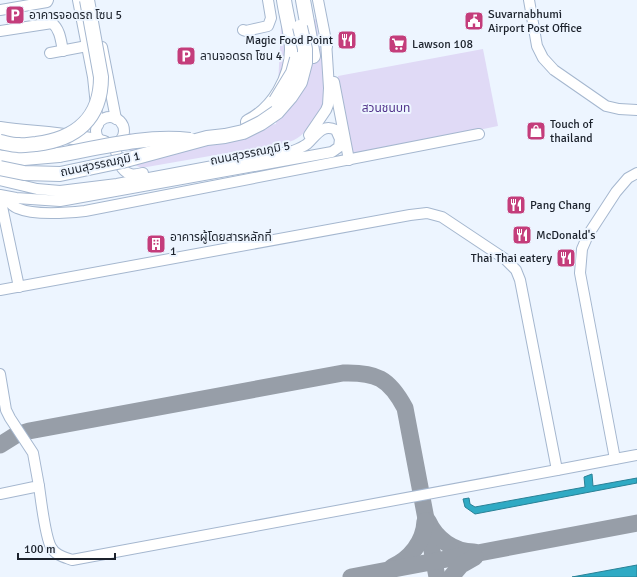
<svg xmlns="http://www.w3.org/2000/svg" width="637" height="577" font-family="Signika,'Noto Sans Thai',sans-serif">
<style>
.green{fill:#e0daf6}
.water{fill:#2faac4;stroke:#298196}
.lines{fill:none;stroke-linecap:round;stroke-linejoin:round}
.taxiway{stroke:#979ea8;stroke-width:17}
.minor-casing{stroke:#a5b7cf;stroke-width:12}
.highway-casing{stroke:#a5b7cf;stroke-width:16}
.minor{stroke:#fff;stroke-width:10}
.highway{stroke:#fff;stroke-width:14}
.highway-bridge-casing{stroke:#a5b7cf;stroke-width:16;stroke-linecap:butt}
.highway-bridge{stroke:#fff;stroke-width:14}
.labels{text-anchor:middle;stroke-width:4;stroke-linejoin:round;paint-order:stroke}
.poi-label{font-size:12px;fill:#1c222c;stroke:#edf5ff;text-anchor:start}
.park-label{font-size:12px;fill:#52338b;stroke:#edf5ff}
.street-label{font-size:12px;fill:#1c222c;stroke:#edf5ff}
</style>
<rect width="100%" height="100%" fill="#edf5ff"/>
<!-- green -->
<g class="green">
<path d="M316,19C318,38 329,89 323,105C320,111 315,118 312,123C304,134 298,140 285,143L141,168L135,165L130,152V133L147,143L276,124L281,27Z"/>
<polygon points="483,49 498,126 352,156 338,84 338,76"/>
</g>
<!-- water -->
<g class="water">
<polygon points="592,474 593,486 637,478 637,483 475,514 465,507 463,499 469,498 470,504 475,507 585,487 584,477"/>
<polygon points="637,565 637,577 572,577"/>
</g>
<g class="lines">
<!-- taxiway -->
<g class="taxiway">
<path d="M0,445L16,435L29,431L343,373C376,372 389,378 405,408L437,577"/>
<path d="M428,521C436,539 454,552 474,552"/>
<path d="M392,567C410,559 424,542 425,521"/>
<polyline points="351,577 637,523"/>
<polyline points="451,577 461,565 475,557"/>
</g>
<!-- minor casing -->
<g class="minor-casing">
<g id="minor">
<polyline points="78,0 93,77 98,125"/>
<polyline points="318,0 327,46"/>
<polyline points="529,0 537,46 543,58 554,70 606,106 619,109 637,110"/>
<polyline points="0,10 47,2 48,0"/>
<polyline points="243,30 246,31 268,26 271,18 268,0"/>
<path d="M0,31L52,23C60,29 61,41 63,51"/>
<polyline points="102,47 116,119"/>
<polyline points="50,53 87,46"/>
<polyline points="334,82 349,160"/>
<circle cx="110" cy="131" r="14"/>
<polyline points="309,135 326,110 328,105 329,88 326,41"/>
<path d="M113,144L122,168C128,176 134,175 143,173"/>
<polyline points="637,173 628,178 616,192 588,235 582,249 580,273 615,459 637,455"/>
<path d="M0,180L37,189L60,191L117,184L293,151C298,149 303,147 307,144C316,136 322,123 336,130L340,139L339,147L332,152L60,201L16,198L0,195"/>
<path d="M3,196C7,200 12,206 17,208C35,216 67,213 85,211L479,134"/>
<polyline points="0,197 19,287"/>
<polyline points="0,290 410,215 427,213 442,217 505,259 516,270 520,280 557,470 615,459"/>
<polyline points="0,374 6,410 10,418 33,453 39,486 0,494"/>
<path d="M39,486C41,500 45,536 51,547C55,555 64,557 72,560L557,470"/>
</g>
</g>
<!-- highway casing -->
<g class="highway-casing">
<g id="highway">
<polyline points="303,0 313,56"/>
<path d="M248,122C274,109 292,78 292,49C292,34 286,15 284,0"/>
<path d="M0,129C35,134 70,134 104,143"/>
<polyline points="0,155 24,158 59,155"/>
</g>
</g>
<!-- minor -->
<use href="#minor" class="minor"/>
<!-- highway -->
<use href="#highway" class="highway"/>
<!-- highway-bridge casing -->
<g class="highway-bridge-casing">
<g id="highway-bridge">
<polyline points="276,101 293,73 297,59"/>
<path d="M0,142C6,143 12,145 18,145C24,146 31,144 36,144C76,139 101,119 101,77L87,0"/>
<path d="M59,155C102,147 146,135 190,140"/>
<polyline points="0,168 24,173 60,174 122,161 207,138 225,136 243,132 261,123 277,112 290,97 300,82 305,63 305,49 300,27"/>
</g>
</g>
<!-- highway-bridge -->
<use href="#highway-bridge" class="highway-bridge"/>
</g>
<!-- icons -->
<defs>
<g id="parking-square" transform="scale(1)"><rect x="-9" y="-9" width="18" height="18" rx="4" fill="#c43d7b" stroke="#edf5ff"/><path d="M-3.5-5.5H1a3.5 3.5 0 0 1 0 7H-1V5.5H-3.5ZM-1-3.4V-.6H.8a1.4 1.4 0 0 0 0-2.8Z" fill="#fff"/></g>
<g id="civic-square" transform="scale(1)"><rect x="-9" y="-9" width="18" height="18" rx="4" fill="#c43d7b" stroke="#edf5ff"/><path d="M-.6-6.5H3V-4.5H.6V-3L4-1V1h2V6H-6V1h2V-1L-.6-3ZM-1.2 2.5V6h2.4V2.5Z" fill="#fff"/></g>
<g id="restaurant-square" transform="scale(1)"><rect x="-9" y="-9" width="18" height="18" rx="4" fill="#c43d7b" stroke="#edf5ff"/><path d="M-5-6h1v4h1v-4h1v4h1v-4h1v5L-1.5 .5V6h-2V.5L-5-1ZM5-6V6H3V1.5H1.5Q1.5-4 5-6Z" fill="#fff"/></g>
<g id="supermarket-square" transform="scale(1)"><rect x="-9" y="-9" width="18" height="18" rx="4" fill="#c43d7b" stroke="#edf5ff"/><path d="M-6-5.5h2.5l.6 2H6L4.5 2H-2.5L-4.4-4H-6ZM-1.5 3.2a1.3 1.3 0 1 0 .1 0ZM3 3.2a1.3 1.3 0 1 0 .1 0Z" fill="#fff"/></g>
<g id="shop-square" transform="scale(1)"><rect x="-9" y="-9" width="18" height="18" rx="4" fill="#c43d7b" stroke="#edf5ff"/><path d="M-5-2.5h2.3a2.7 3.5 0 0 1 5.4 0H5L5.5 6h-11ZM-1.5-2.5h3a1.5 2.3 0 0 0-3 0Z" fill="#fff"/></g>
<g id="building-square" transform="scale(1)"><rect x="-9" y="-9" width="18" height="18" rx="4" fill="#c43d7b" stroke="#edf5ff"/><path d="M-4-6H4V6H1V3H-1V6H-4ZM-2.5-4.3h1.7v1.8h-1.7ZM.8-4.3h1.7v1.8H.8ZM-2.5-1h1.7V.8h-1.7ZM.8-1h1.7V.8H.8Z" fill="#fff"/></g>
</defs>
<g fill-rule="evenodd">
<use href="#parking-square" x="15" y="15"/>
<use href="#civic-square" x="474" y="21"/>
<use href="#restaurant-square" x="347" y="40"/>
<use href="#supermarket-square" x="398" y="44"/>
<use href="#parking-square" x="186" y="56"/>
<use href="#shop-square" x="536" y="131"/>
<use href="#restaurant-square" x="516" y="205"/>
<use href="#restaurant-square" x="522" y="235"/>
<use href="#building-square" x="156" y="244"/>
<use href="#restaurant-square" x="566" y="258"/>
</g>
<g class="labels">
<!-- poi labels -->
<g class="poi-label">
<text x="488" y="18">Suvarnabhumi<tspan x="488" dy="14">Airport Post Office</tspan></text>
<text x="29" y="19">อาคารจอดรถ โซน 5</text>
<text x="333" y="44" text-anchor="end">Magic Food Point</text>
<text x="412" y="48">Lawson 108</text>
<text x="200" y="60">ลานจอดรถ โซน 4</text>
<text x="550" y="128">Touch of<tspan x="550" dy="14">thailand</tspan></text>
<text x="530" y="209">Pang Chang</text>
<text x="536" y="239">McDonald's</text>
<text x="170" y="241">อาคารผู้โดยสารหลักที่<tspan x="170" dy="14">1</tspan></text>
<text x="552" y="262" text-anchor="end">Thai Thai eatery</text>
</g>
<!-- park labels -->
<g class="park-label">
<text x="386" y="112">สวนชนบท</text>
</g>
<!-- street labels -->
<g class="street-label">
<text transform="translate(250 153) rotate(-11)" y="4">ถนนสุวรรณภูมิ 5</text>
<text transform="translate(100 164) rotate(-12)" y="4">ถนนสุวรรณภูมิ 1</text>
</g>
</g>
<!-- scale -->
<path d="M18 553v6h97v-6" fill="none" stroke="#1c222c" stroke-width="2"/>
<text x="24" y="553" font-size="12" fill="#1c222c" stroke="#edf5ff" stroke-width="3" paint-order="stroke">100 m</text>
</svg>
